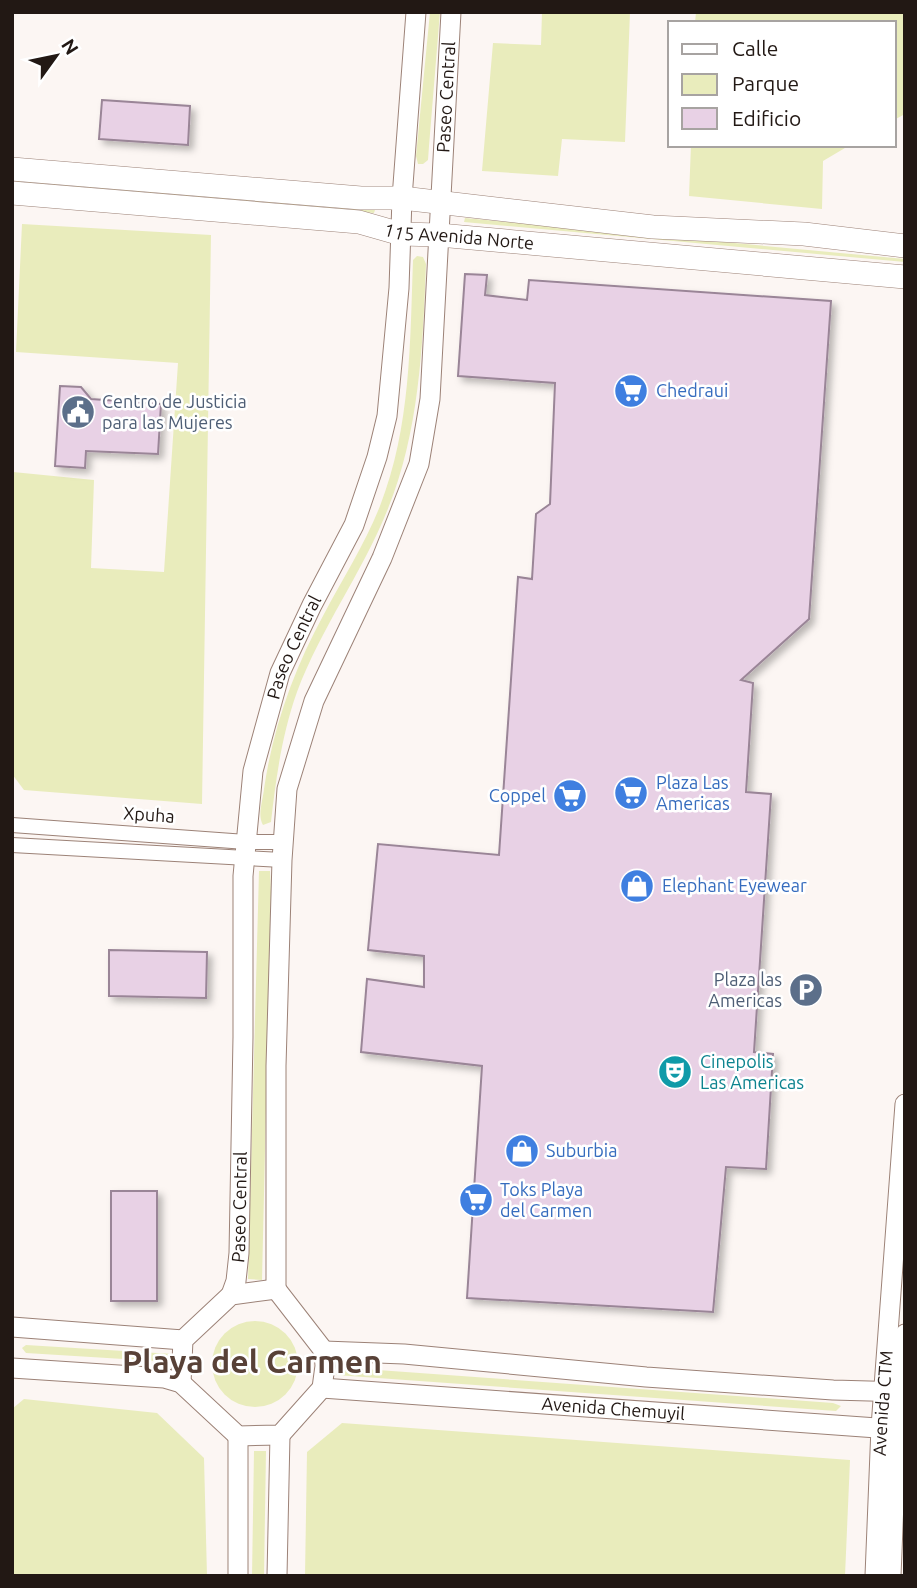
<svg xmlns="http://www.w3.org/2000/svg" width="917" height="1588" font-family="Ubuntu,sans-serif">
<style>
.green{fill:#e9ecbc}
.building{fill:#e8d1e5;stroke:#9a8597;stroke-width:2;filter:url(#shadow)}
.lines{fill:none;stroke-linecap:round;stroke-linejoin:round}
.street-casing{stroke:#9c8277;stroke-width:16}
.secondary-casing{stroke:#9c8277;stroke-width:21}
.primary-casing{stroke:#9c8277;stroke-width:24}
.street{stroke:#fff;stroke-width:14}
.secondary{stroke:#fff;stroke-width:19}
.primary{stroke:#fff;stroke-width:23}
.labels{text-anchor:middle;stroke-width:5;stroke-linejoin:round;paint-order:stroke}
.street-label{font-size:18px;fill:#221814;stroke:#fff}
.shop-label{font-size:18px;fill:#366cbe;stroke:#fff;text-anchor:start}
.service-label{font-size:18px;fill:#4e5e75;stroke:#fff;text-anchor:start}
.culture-label{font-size:18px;fill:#0d838f;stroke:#fff;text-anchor:start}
.town-label{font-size:32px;font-weight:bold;fill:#584137;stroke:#fff}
</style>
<defs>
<filter id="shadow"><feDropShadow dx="4.5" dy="4.5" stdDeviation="3.5" flood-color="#0004"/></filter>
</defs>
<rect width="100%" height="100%" fill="#fcf6f3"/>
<!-- green -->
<g class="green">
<polygon points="430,12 440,12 429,146 428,160 423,164 418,164 416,156"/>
<polygon points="542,12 630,12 625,142 562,139 558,176 482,171 493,43 541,45"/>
<polygon points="696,12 905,12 905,114 894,120 894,23 695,23"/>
<polygon points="691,145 850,145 823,161 822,209 689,196"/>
<polygon points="16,178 375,210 374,213 16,182"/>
<polygon points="465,218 905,259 905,262 464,222"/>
<polygon points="22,224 211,235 202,804 24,790 12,774 13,472 94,480 91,568 164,572 178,363 16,352"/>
<path d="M417,256L423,257L426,264C423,346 419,434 387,511C362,573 321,628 297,692C282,734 276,778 271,822L263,825C257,815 263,800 264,789C273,727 294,669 324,614C343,578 365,544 380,506C411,427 410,342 413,260Z"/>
<polygon points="259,871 270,871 271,892 262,1280 248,1279"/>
<circle cx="255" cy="1364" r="43"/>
<polygon points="26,1345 173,1354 172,1362 26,1353 22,1348"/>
<polygon points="336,1367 833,1403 841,1406 836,1411 336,1375"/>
<polygon points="24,1399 157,1413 204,1458 207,1576 12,1576 12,1409"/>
<polygon points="342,1423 850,1460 845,1576 305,1576 307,1452"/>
<polygon points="254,1451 266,1451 264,1576 252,1576"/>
</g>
<!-- building -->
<g class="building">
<polygon points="102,100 190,106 188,145 99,139"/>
<polygon points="465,274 487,275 485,295 527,300 529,280 831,301 809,619 741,680 753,683 746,792 771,794 754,1052 773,1054 766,1169 726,1167 713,1312 467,1298 482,1066 361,1052 367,979 424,987 424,956 368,950 378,844 499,855 518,577 532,579 536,514 550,504 555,383 458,376"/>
<polygon points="60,386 81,387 91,399 161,404 158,454 86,451 85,468 55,466"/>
<polygon points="109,950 207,952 206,998 109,996"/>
<rect x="111" y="1191" width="46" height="110"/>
</g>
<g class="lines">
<!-- street casing -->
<g class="street-casing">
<g id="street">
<polyline points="12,825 246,842 282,842"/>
<polyline points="12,845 282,860"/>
</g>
</g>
<!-- secondary casing -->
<g class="secondary-casing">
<g id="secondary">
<path id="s1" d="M276,1289V1066L282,860L287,789L314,701L382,558L419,464L430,399L451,12"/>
<path id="s2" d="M231,1295L236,1281L239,1253L243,1037V876L253,771L280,673L312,605L354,525L377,457L387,416L399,288L402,198L416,12"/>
<polyline points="12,1327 183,1340"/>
<polyline points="324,1351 404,1354 646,1377 833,1390 905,1392"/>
<polyline points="12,1368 164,1378 181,1383 238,1436 280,1435 322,1388 325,1366 324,1351 276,1289"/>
<polyline points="181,1383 183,1340 231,1295 276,1289"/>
<path id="s3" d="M322,1388L905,1430"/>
<polyline points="238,1576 238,1436"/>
<polyline points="277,1576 280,1435"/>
<path id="s4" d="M875,1576L881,1427L905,1104"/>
<polyline points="891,1576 897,1428 905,1334"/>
</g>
</g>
<!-- primary casing -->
<g class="primary-casing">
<g id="primary">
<polyline points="12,169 361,198 402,198 653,227 804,234 905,246"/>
<path id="s5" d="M12,193L359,222L401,234L439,235L905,277"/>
</g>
</g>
<!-- street -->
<use href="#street" class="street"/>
<!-- secondary -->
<use href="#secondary" class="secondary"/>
<!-- primary -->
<use href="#primary" class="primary"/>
</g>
<!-- icons -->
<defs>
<g id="supermarket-disc" transform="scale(1.75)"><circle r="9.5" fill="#3f7fe0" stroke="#fff"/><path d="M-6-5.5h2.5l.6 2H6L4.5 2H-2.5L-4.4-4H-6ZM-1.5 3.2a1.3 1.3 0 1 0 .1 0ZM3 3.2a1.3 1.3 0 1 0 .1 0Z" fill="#fff"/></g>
<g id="civic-disc" transform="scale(1.75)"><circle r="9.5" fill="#5c6f8a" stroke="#fff"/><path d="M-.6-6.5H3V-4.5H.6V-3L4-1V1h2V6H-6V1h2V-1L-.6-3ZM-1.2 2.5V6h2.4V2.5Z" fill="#fff"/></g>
<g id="shop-disc" transform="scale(1.75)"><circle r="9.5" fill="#3f7fe0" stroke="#fff"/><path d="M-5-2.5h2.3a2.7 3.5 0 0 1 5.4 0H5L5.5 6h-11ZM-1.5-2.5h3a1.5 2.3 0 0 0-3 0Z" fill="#fff"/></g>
<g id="parking-disc" transform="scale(1.75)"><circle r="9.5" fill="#5c6f8a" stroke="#fff"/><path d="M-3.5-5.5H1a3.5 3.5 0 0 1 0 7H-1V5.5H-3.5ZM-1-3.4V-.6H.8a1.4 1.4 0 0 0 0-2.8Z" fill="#fff"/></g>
<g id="theatre-disc" transform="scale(1.75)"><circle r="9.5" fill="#0f9aa8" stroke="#fff"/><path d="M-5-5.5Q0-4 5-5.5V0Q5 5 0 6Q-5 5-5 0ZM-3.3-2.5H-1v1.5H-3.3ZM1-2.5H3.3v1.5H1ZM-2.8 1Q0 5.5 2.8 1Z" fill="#fff"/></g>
</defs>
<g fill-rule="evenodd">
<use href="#supermarket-disc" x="631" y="391"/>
<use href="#civic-disc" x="78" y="412"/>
<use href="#supermarket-disc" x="631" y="793"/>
<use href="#supermarket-disc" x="570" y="796"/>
<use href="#shop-disc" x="637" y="886"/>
<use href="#parking-disc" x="806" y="990"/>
<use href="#theatre-disc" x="675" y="1072"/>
<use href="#shop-disc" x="522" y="1151"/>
<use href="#supermarket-disc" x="476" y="1200"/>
</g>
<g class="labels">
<!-- street labels -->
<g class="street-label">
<text dy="6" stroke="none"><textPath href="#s1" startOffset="1220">Paseo Central</textPath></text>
<text dy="6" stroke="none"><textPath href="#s5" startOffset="450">115 Avenida Norte</textPath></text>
<text dy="6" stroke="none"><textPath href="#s2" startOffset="656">Paseo Central</textPath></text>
<text transform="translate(149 815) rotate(4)" y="6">Xpuha</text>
<text dy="6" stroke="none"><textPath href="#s2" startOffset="89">Paseo Central</textPath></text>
<text dy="6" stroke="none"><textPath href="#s4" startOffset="173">Avenida CTM</textPath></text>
<text dy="6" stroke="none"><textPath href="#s3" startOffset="292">Avenida Chemuyil</textPath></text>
</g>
<!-- shop labels -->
<g class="shop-label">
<text x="656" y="397">Chedraui</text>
<text x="656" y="789">Plaza Las<tspan x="656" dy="21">Americas</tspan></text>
<text x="546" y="802" text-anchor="end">Coppel</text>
<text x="662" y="892">Elephant Eyewear</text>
<text x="546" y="1157">Suburbia</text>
<text x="500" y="1196">Toks Playa<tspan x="500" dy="21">del Carmen</tspan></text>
</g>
<!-- service labels -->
<g class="service-label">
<text x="102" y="408">Centro de Justicia<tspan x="102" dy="21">para las Mujeres</tspan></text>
<text x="782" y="986" text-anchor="end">Plaza las<tspan x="782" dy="21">Americas</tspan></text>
</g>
<!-- culture labels -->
<g class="culture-label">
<text x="700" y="1068">Cinepolis<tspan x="700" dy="21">Las Americas</tspan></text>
</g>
<!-- town labels -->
<g class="town-label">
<text x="252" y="1373">Playa del Carmen</text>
</g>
</g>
<!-- border -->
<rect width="917" height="1588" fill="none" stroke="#221814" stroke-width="28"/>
<!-- legend -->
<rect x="668" y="21" width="228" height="126" fill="#ffffff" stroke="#a7a3a1" stroke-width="2"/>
<rect x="682" y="44" width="35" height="10" fill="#ffffff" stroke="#a7a3a1" stroke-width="2"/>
<text x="732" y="56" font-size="21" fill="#221814">Calle</text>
<rect x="682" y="74" width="35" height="21" fill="#e9ecbc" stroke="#a7a3a1" stroke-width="2"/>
<text x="732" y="91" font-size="21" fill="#221814">Parque</text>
<rect x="682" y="108" width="35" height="21" fill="#e8d1e5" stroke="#a7a3a1" stroke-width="2"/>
<text x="732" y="126" font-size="21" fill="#221814">Edificio</text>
<!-- north arrow -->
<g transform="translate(56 56) rotate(57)" stroke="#ffffff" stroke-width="5" paint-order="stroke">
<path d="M0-5L12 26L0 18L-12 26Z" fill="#221814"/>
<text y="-10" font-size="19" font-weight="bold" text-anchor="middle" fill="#221814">N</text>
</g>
</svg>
